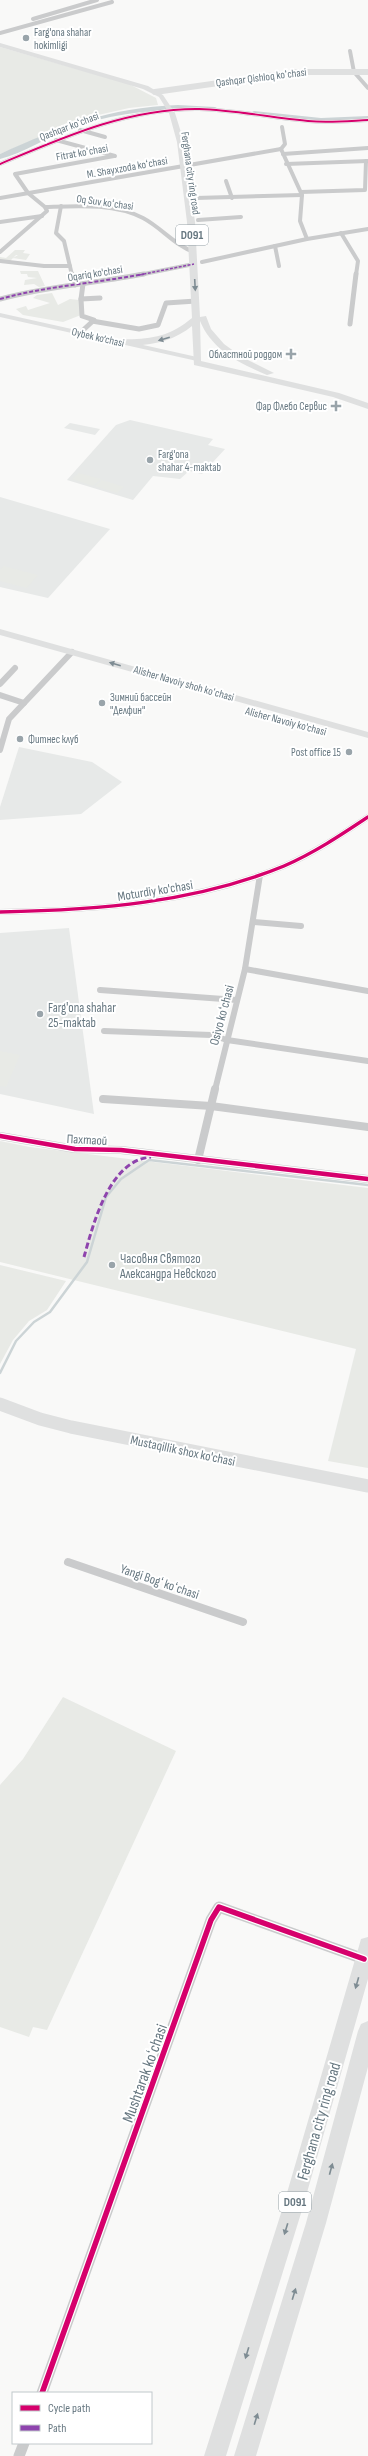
<svg xmlns="http://www.w3.org/2000/svg" width="368" height="2456" font-family="'Sofia Sans Condensed',sans-serif">
<style>
.built{fill:#e7e9e8}
.green{fill:#e8eae6}
.lines{fill:none;stroke-linecap:round;stroke-linejoin:round}
.stream{stroke:#ccd4d6;stroke-width:2.5}
.river{fill:#ccd4d6;fill-rule:evenodd}
.minor-far4{stroke:#cacbcc;stroke-width:4}
.minor-far3{stroke:#cacbcc;stroke-width:5}
.minor-far2{stroke:#cacbcc;stroke-width:6}
.minor-far1{stroke:#cacbcc;stroke-width:8}
.minor{stroke:#cacbcc;stroke-width:11}
.secondary-far1{stroke:#dfe0e0;stroke-width:6}
.secondary{stroke:#dfe0e0;stroke-width:13}
.primary{fill:#dfe0e0;fill-rule:evenodd}
.trunk{fill:#dfe0e0;fill-rule:evenodd}
.quiet-far2{stroke:#8e44ad;stroke-width:1.5;stroke-dasharray:3 1.5;stroke-linecap:butt}
.quiet-far1{stroke:#8e44ad;stroke-width:2;stroke-dasharray:4 2;stroke-linecap:butt}
.quiet{stroke:#8e44ad;stroke-width:3;stroke-dasharray:6 3;stroke-linecap:butt}
.cycleway-far3-casing{stroke:#fff;stroke-width:3}
.cycleway-far2-casing{stroke:#fff;stroke-width:5.5}
.cycleway-far1-casing{stroke:#fff;stroke-width:7}
.cycleway-casing{stroke:#fff;stroke-width:8}
.cycleway-far3{stroke:#d6006c;stroke-width:2}
.cycleway-far2{stroke:#d6006c;stroke-width:3.5}
.cycleway-far1{stroke:#d6006c;stroke-width:4.5}
.cycleway{stroke:#d6006c;stroke-width:5.5}
.oneway{fill:#7e8c93}
.poi-dot{fill:#99a4aa;stroke:#fff;stroke-width:1.5}
.labels{text-anchor:middle;stroke-width:4;stroke-linejoin:round;paint-order:stroke}
.far-poi-label{font-size:11px;fill:#667780;stroke:#fff;text-anchor:start}
.far-street-label{font-size:11px;fill:#667780;stroke:#fff}
.shield{fill:#fff;stroke:#94a0a6;stroke-width:1}
.shield-label{font-size:12px;font-weight:bold;fill:#667780}
.street-label{font-size:13px;fill:#667780;stroke:#fff}
.poi-label{font-size:13px;fill:#667780;stroke:#fff;text-anchor:start}
.near-street-label{font-size:16px;fill:#667780;stroke:#fff}
</style>
<rect width="100%" height="100%" fill="#f9f9f8"/>
<!-- built -->
<g class="built">
<polygon points="130,420 213,439 208,445 225,449 202,474 189,471 180,479 153,476 133,500 67,480 116,425"/>
<polygon points="70,423 100,429 95,435 64,428"/>
<polygon points="0,497 110,529 48,598 0,587"/>
<polygon points="19,747 92,762 122,782 81,814 0,820 0,807"/>
<polygon points="69,928 94,1114 0,1094 0,933"/>
</g>
<!-- green -->
<g class="green">
<polygon points="0,47 129,84 156,98 158,105 129,108 85,118 0,154"/>
<polygon points="15,250 25,250 23,253 30,254 26,260 13,258 18,255 16,255 10,261 0,260 0,257 6,258"/>
<polygon points="20,271 38,271 45,286 39,287 34,284 24,285 25,280 37,278 28,277 27,274 21,274"/>
<polygon points="52,293 58,305 70,299 79,300 81,315 63,322 23,315 16,309 26,306 28,310 50,303 33,298 37,295"/>
<polygon points="79,473 101,479 93,486 72,479"/>
<polygon points="102,480 124,487 117,493 95,486"/>
<polygon points="3,566 38,575 27,588 0,581 0,570"/>
<polygon points="0,1051 20,1055 6,1087 0,1086"/>
<polygon points="0,1141 30,1147 368,1188 368,1468 328,1461 356,1349 0,1262"/>
<polygon points="0,1265 66,1281 47,1310 29,1321 13,1340 0,1364"/>
<polygon points="63,1697 176,1751 47,2030 33,2027 29,2037 0,2027 0,1785 23,1759"/>
</g>
<g class="lines">
<!-- stream -->
<polyline class="stream" points="0,1373 16,1341 34,1322 50,1312 87,1262 106,1197 121,1179 149,1160 368,1185"/>
<!-- river -->
<g class="river">
<path d="M178,105L215,107L219,109L215,111C166,108 116,111 70,129C47,137 24,153 0,159V154C62,126 108,108 178,105Z"/>
<polygon points="254,111 321,118 368,116 368,120 321,122 251,115 250,113"/>
</g>
<!-- minor-far4 -->
<g class="minor-far4">
<polyline points="33,19 97,0"/>
<polyline points="0,33 112,2"/>
<polyline points="350,51 354,72 368,88"/>
<polyline points="80,130 105,137"/>
<polyline points="56,140 115,156"/>
<polyline points="281,149 302,195 300,221 307,239"/>
<polyline points="281,149 285,144 282,127"/>
<polyline points="283,154 368,148"/>
<path d="M0,164C64,137 129,108 199,109C236,110 272,118 308,121C328,123 348,121 368,120"/>
<polyline points="286,164 368,161"/>
<polyline points="226,181 232,198"/>
<polyline points="301,192 365,190 366,161"/>
<polyline points="0,198 281,149"/>
<polyline points="196,198 302,195"/>
<polyline points="61,206 56,233 64,241 72,275"/>
<polyline points="45,207 28,193 15,174 114,156"/>
<polyline points="198,220 241,217"/>
<polyline points="0,222 42,216"/>
<polyline points="341,233 358,261 356,275"/>
<polyline points="275,246 279,266"/>
<path d="M0,252L47,211L45,207C76,206 114,203 143,218C162,228 174,245 194,252"/>
<polyline points="0,261 44,266 70,266"/>
<polyline points="202,262 307,239 368,229"/>
<polyline points="139,275 194,264"/>
</g>
<!-- minor-far3 -->
<g class="minor-far3">
<polyline points="72,274 75,285"/>
<polyline points="83,284 81,299 100,298"/>
<path d="M0,299C47,286 96,283 144,274"/>
<polyline points="92,321 139,329 158,325 166,303 196,301"/>
<polyline points="350,324 356,274"/>
<polyline points="80,333 94,320 82,316 81,299"/>
</g>
<!-- minor-far2 -->
<g class="minor-far2">
<polyline points="0,684 15,668"/>
<polyline points="0,695 24,703"/>
<polyline points="0,750 9,719 72,652"/>
<path d="M0,912C97,910 194,903 284,866C314,853 341,835 368,817"/>
<polyline points="254,922 301,926"/>
<polyline points="245,969 368,991"/>
<polyline points="100,990 237,1000"/>
<polyline points="104,1031 211,1035 227,1040 368,1061"/>
<polyline points="215,1090 245,969 260,875"/>
</g>
<!-- minor-far1 -->
<g class="minor-far1">
<polyline points="103,1099 211,1106 368,1127"/>
<polyline points="0,1136 75,1149 121,1150 368,1179"/>
<polyline points="198,1160 215,1089"/>
<polyline points="68,1562 243,1622"/>
</g>
<!-- minor -->
<g class="minor">
<polyline points="42,2393 211,1920 219,1907 364,1959"/>
<polyline points="19,2456 24,2443"/>
</g>
<!-- secondary-far1 -->
<polyline class="secondary-far1" points="155,92 296,72 368,72"/>
<!-- secondary -->
<polyline class="secondary" points="0,1404 40,1419 71,1427 368,1486"/>
<!-- primary -->
<g class="primary">
<polygon points="0,313 197,357 201,359 197,361 0,317"/>
<polygon points="0,629 368,732 368,738 0,635"/>
</g>
<!-- trunk -->
<g class="trunk">
<path d="M0,43L148,86L163,95L175,113L184,142L195,222L200,317L206,316L211,329L224,344L242,357L274,373L267,375C239,363 212,350 200,321L201,361L339,393L368,403V409L333,397L194,365L192,326C172,343 140,349 114,343L113,341L117,339C147,340 168,338 192,318L187,222L177,142L169,113L159,97L143,89L0,47Z"/>
<polygon points="368,1937 368,1979 302,2210 226,2456 204,2456 282,2210 359,1946 361,1939"/>
<polygon points="368,2021 368,2067 326,2223 256,2456 234,2456 306,2223 358,2031 361,2024"/>
</g>
<!-- quiet-far2 -->
<polyline class="quiet-far2" points="139,275 194,264"/>
<!-- quiet-far1 -->
<path class="quiet-far1" d="M0,299C47,286 96,283 144,274"/>
<!-- quiet -->
<path class="quiet" d="M84,1257C93,1225 109,1160 151,1157"/>
<!-- cycleway-far3 casing -->
<g class="cycleway-far3-casing">
<path id="cycleway-far3" d="M0,164C64,137 129,108 199,109C236,110 272,118 308,121C328,123 348,121 368,120"/>
</g>
<!-- cycleway-far2 casing -->
<g class="cycleway-far2-casing">
<path id="cycleway-far2" d="M0,912C97,910 194,903 284,866C314,853 341,835 368,817"/>
</g>
<!-- cycleway-far1 casing -->
<g class="cycleway-far1-casing">
<polyline id="cycleway-far1" points="0,1136 75,1149 121,1150 368,1179"/>
</g>
<!-- cycleway casing -->
<g class="cycleway-casing">
<polyline id="cycleway" points="42,2393 211,1920 219,1907 364,1959"/>
</g>
<!-- cycleway-far3 -->
<use href="#cycleway-far3" class="cycleway-far3"/>
<!-- cycleway-far2 -->
<use href="#cycleway-far2" class="cycleway-far2"/>
<!-- cycleway-far1 -->
<use href="#cycleway-far1" class="cycleway-far1"/>
<!-- cycleway -->
<use href="#cycleway" class="cycleway"/>
</g>
<!-- one-way arrows -->
<defs><path id="oneway-solid" d="M-6-.8H1V-3.2L6.5 0L1 3.2V.8H-6Z"/></defs>
<g class="oneway">
<use href="#oneway-solid" transform="translate(195 285) rotate(87)"/>
<use href="#oneway-solid" transform="translate(164 339) rotate(164)"/>
<use href="#oneway-solid" transform="translate(115 664) rotate(-164)"/>
<use href="#oneway-solid" transform="translate(357 1983) rotate(106)"/>
<use href="#oneway-solid" transform="translate(331 2169) rotate(-75)"/>
<use href="#oneway-solid" transform="translate(286 2229) rotate(107)"/>
<use href="#oneway-solid" transform="translate(294 2294) rotate(-73)"/>
<use href="#oneway-solid" transform="translate(247 2353) rotate(107)"/>
<use href="#oneway-solid" transform="translate(256 2419) rotate(-73)"/>
</g>
<!-- markers -->
<g class="poi-dot">
<circle cx="26" cy="38" r="4"/>
<path d="M289 348h4v4h4v4h-4v4h-4v-4h-4v-4h4z"/>
<path d="M334 400h4v4h4v4h-4v4h-4v-4h-4v-4h4z"/>
<circle cx="150" cy="460" r="4"/>
<circle cx="102" cy="703" r="4"/>
<circle cx="20" cy="739" r="4"/>
<circle cx="349" cy="752" r="4"/>
<circle cx="40" cy="1014" r="4"/>
<circle cx="112" cy="1265" r="4"/>
</g>
<g class="labels">
<!-- far-poi labels -->
<g class="far-poi-label">
<text x="34" y="36">Farg'ona shahar<tspan x="34" dy="13">hokimligi</tspan></text>
<text x="282" y="358" text-anchor="end">Областной роддом</text>
<text x="327" y="410" text-anchor="end">Фар Флебо Сервис</text>
<text x="158" y="458">Farg'ona<tspan x="158" dy="13">shahar 4-maktab</tspan></text>
<text x="110" y="701">Зимний бассейн<tspan x="110" dy="13">"Делфин"</tspan></text>
<text x="28" y="743">Фитнес клуб</text>
<text x="341" y="756" text-anchor="end">Post office 15</text>
</g>
<!-- far-street labels -->
<g class="far-street-label">
<text transform="translate(261 77) rotate(-7)" y="4">Qashqar Qishloq koʻchasi</text>
<text transform="translate(69 126) rotate(-21)" y="4">Qashqar koʻchasi</text>
<text transform="translate(82 152) rotate(-10)" y="4">Fitrat koʻchasi</text>
<text transform="translate(127 167) rotate(-10)" y="4">M. Shayxzoda koʻchasi</text>
<text transform="translate(191 173) rotate(82)" y="4">Ferghana city ring road</text>
<text transform="translate(105 202) rotate(8)" y="4">Oq Suv koʻchasi</text>
<text transform="translate(95 273) rotate(-9)" y="4">Oqariq ko'chasi</text>
<text transform="translate(98 337) rotate(13)" y="4">Oybek ko‘chasi</text>
<text transform="translate(184 683) rotate(16)" y="4">Alisher Navoiy shoh koʻchasi</text>
<text transform="translate(286 721) rotate(15)" y="4">Alisher Navoiy ko'chasi</text>
</g>
<!-- shield labels -->
<g class="shield">
<rect x="176" y="225" width="32" height="20" rx="3"/>
<rect x="279" y="2192" width="32" height="20" rx="3"/>
</g>
<g class="shield-label">
<text x="192" y="239">D091</text>
<text x="295" y="2206">D091</text>
</g>
<!-- street labels -->
<g class="street-label">
<text transform="translate(155 890) rotate(-9)" y="5">Moturdiy ko'chasi</text>
<text transform="translate(221 1015) rotate(-75)" y="5">Osiyo koʻchasi</text>
<text transform="translate(87 1139) rotate(3)" y="5">Пахтаой</text>
<text transform="translate(183 1450) rotate(12)" y="5">Mustaqillik shox ko'chasi</text>
<text transform="translate(160 1581) rotate(19)" y="5">Yangi Bogʻ koʻchasi</text>
</g>
<!-- poi labels -->
<g class="poi-label">
<text x="48" y="1012">Farg'ona shahar<tspan x="48" dy="15">25-maktab</tspan></text>
<text x="120" y="1263">Часовня Святого<tspan x="120" dy="15">Александра Невского</tspan></text>
</g>
<!-- near-street labels -->
<g class="near-street-label">
<text transform="translate(144 2073) rotate(-70)" y="6">Mushtarak koʻchasi</text>
<text transform="translate(318 2121) rotate(-74)" y="6">Ferghana city ring road</text>
</g>
</g>
<!-- legend -->
<rect x="12" y="2392" width="140" height="52" fill="#ffffff" stroke="#c2c9cc"/>
<rect x="20" y="2405" width="20" height="6" fill="#d6006c" stroke="#c2c9cc"/>
<text x="48" y="2412" font-size="12" fill="#667780">Cycle path</text>
<rect x="20" y="2425" width="20" height="6" fill="#8e44ad" stroke="#c2c9cc"/>
<text x="48" y="2432" font-size="12" fill="#667780">Path</text>
</svg>
